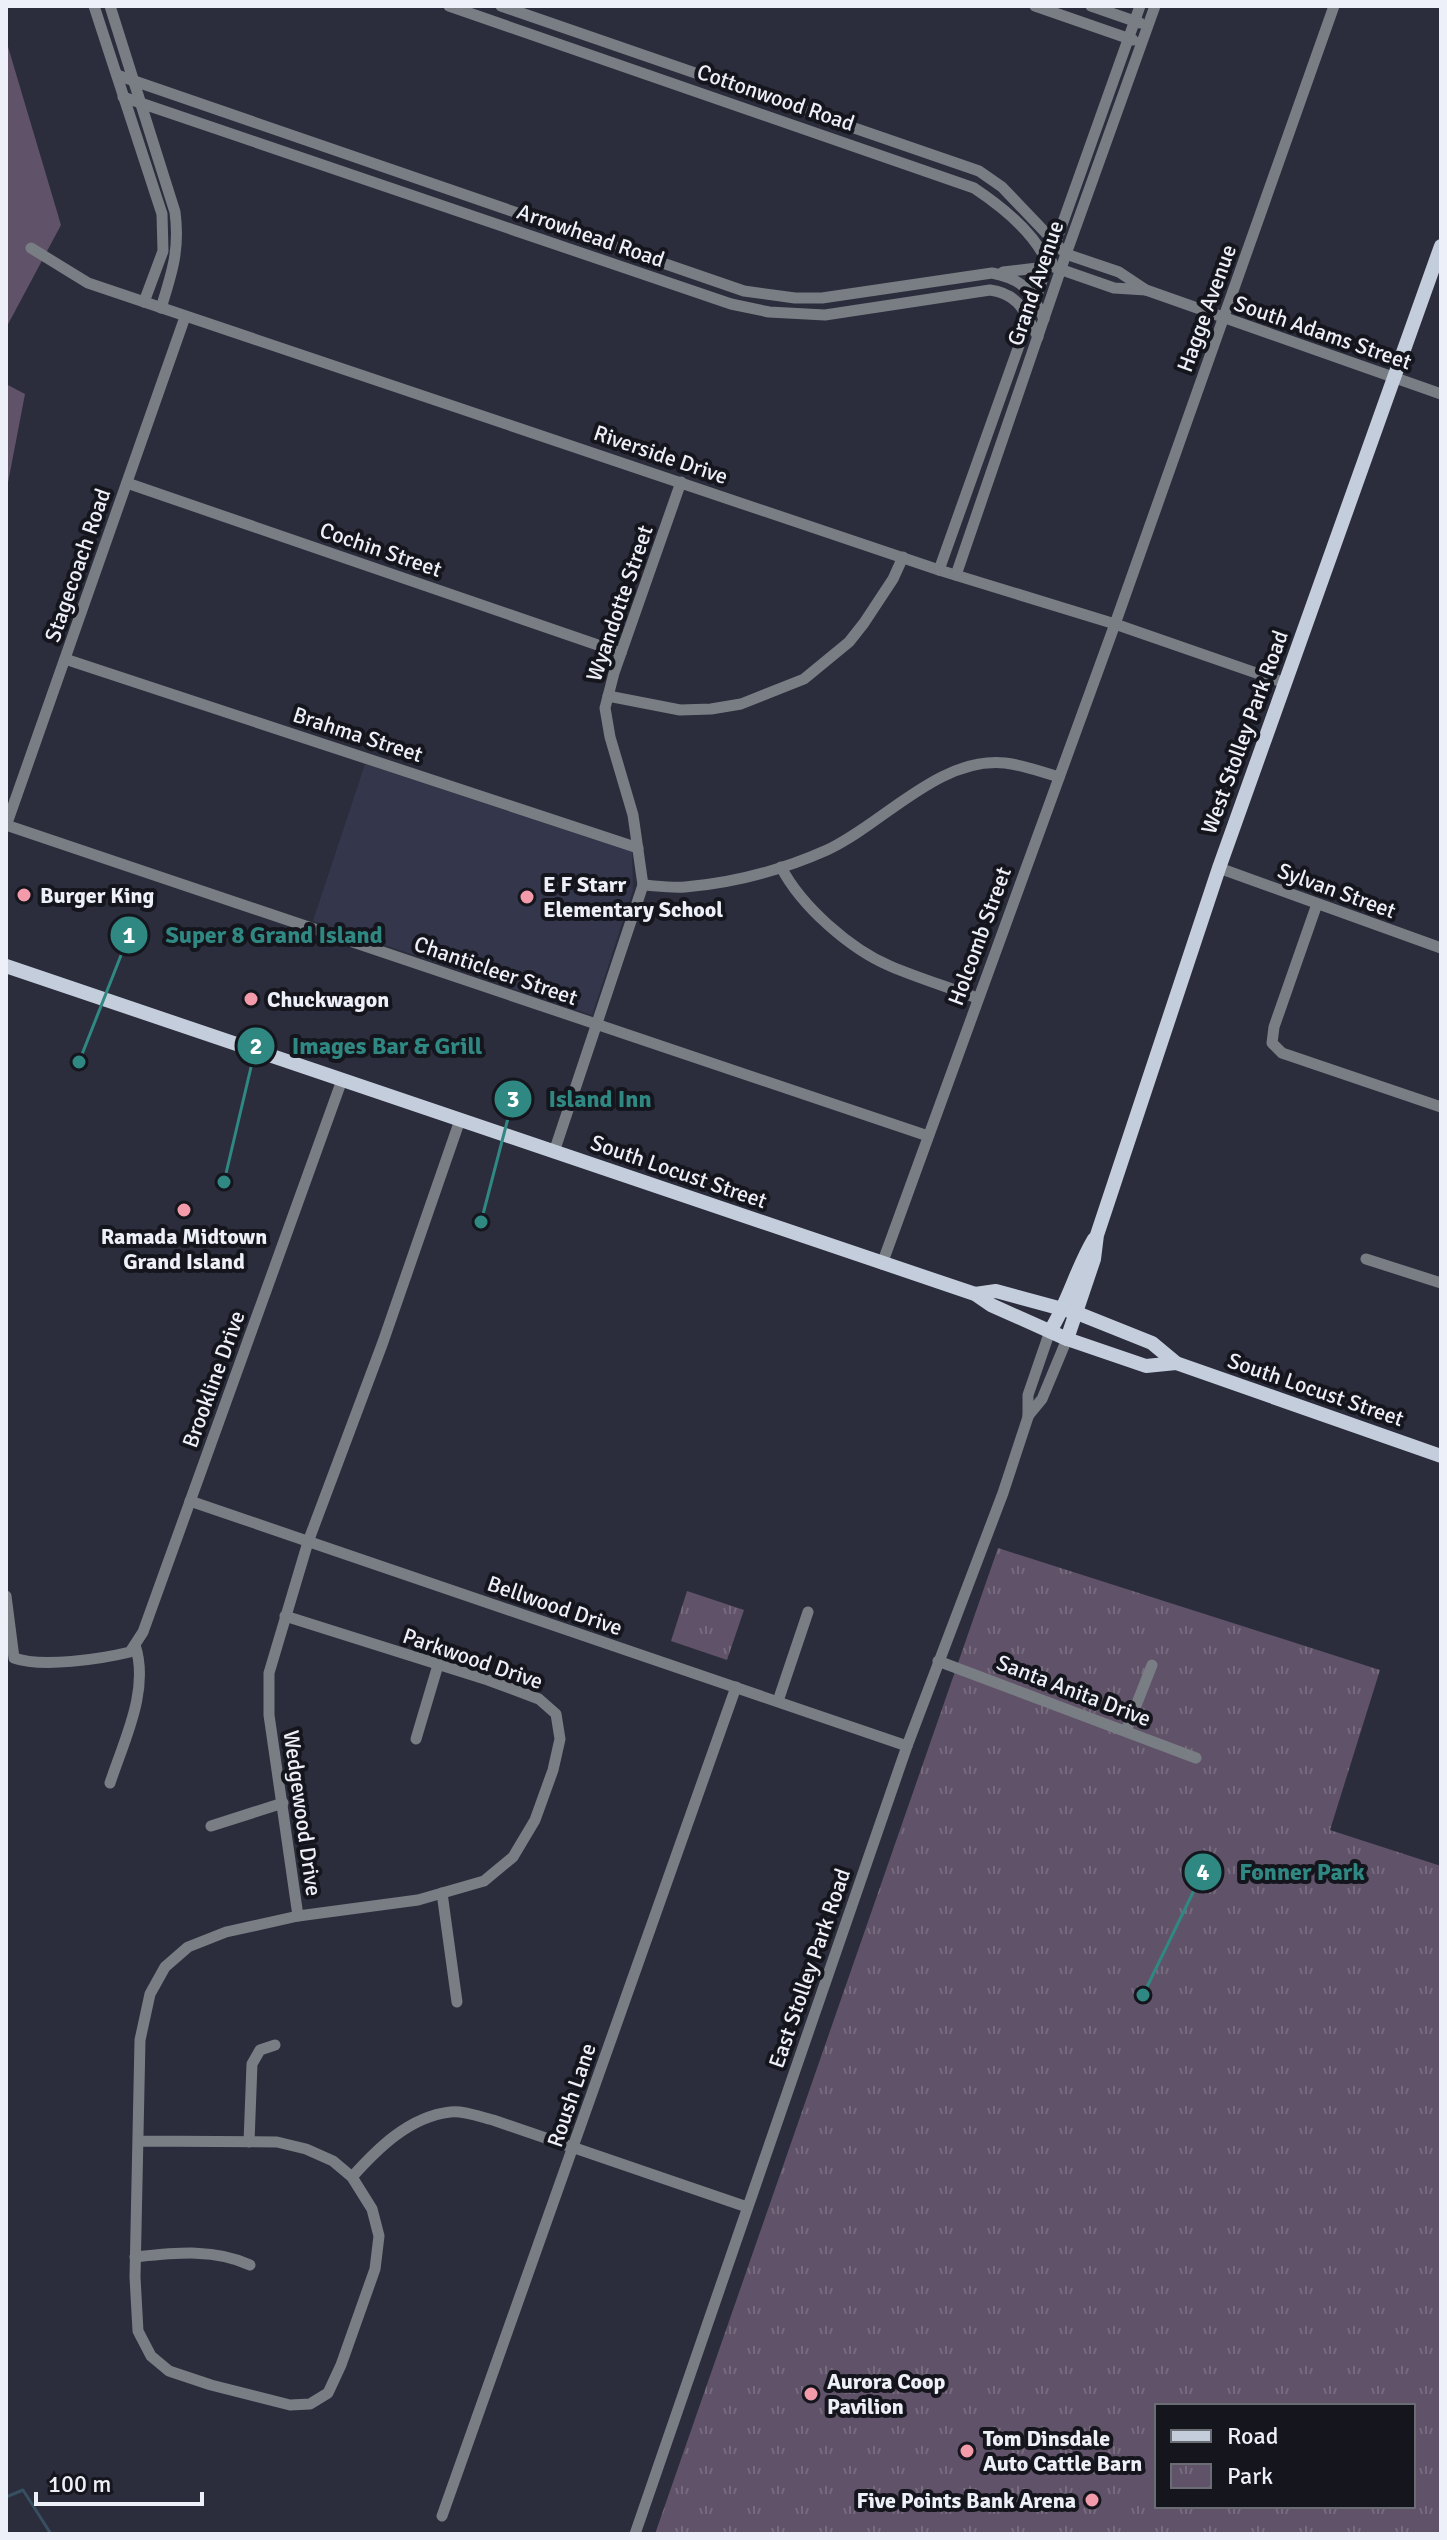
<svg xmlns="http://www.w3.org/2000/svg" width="1447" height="2540" font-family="Signika,sans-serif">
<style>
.built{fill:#34374b}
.grass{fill:#605268}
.park{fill:url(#park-tufts);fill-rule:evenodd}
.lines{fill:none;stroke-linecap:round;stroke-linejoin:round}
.stream{stroke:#364f61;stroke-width:3}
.minor{stroke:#797e84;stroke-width:11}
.major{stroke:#c4cddb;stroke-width:14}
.poi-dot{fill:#f39aab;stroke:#15161d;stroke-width:3}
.labels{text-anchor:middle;stroke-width:8;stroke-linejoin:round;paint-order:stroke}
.street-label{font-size:22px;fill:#edeff9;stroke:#15161d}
.poi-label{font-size:22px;font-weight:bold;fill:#edeff9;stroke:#15161d;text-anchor:start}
.leader{fill:none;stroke:#308883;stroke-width:3}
.callout-dot{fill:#308883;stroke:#15161d;stroke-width:3}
.mark-label{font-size:24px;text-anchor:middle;font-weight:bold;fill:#fff}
.callout-label{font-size:24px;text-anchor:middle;font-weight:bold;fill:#308883;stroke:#15161d;stroke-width:8;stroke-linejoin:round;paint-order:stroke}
</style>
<defs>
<pattern id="park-tufts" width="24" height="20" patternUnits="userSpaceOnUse" patternTransform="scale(2)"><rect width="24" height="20" fill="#605268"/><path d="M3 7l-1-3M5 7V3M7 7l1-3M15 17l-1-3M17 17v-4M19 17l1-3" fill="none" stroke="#776b7e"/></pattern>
</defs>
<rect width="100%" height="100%" fill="#2b2d3c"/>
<!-- built -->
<polygon class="built" points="365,764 632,852 633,890 592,1015 313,921"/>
<!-- grass -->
<g class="grass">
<polygon points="6,40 61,225 6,328"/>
<polygon points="6,384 25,394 6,493"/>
</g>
<!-- park -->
<g class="park">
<path d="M998,1548L1380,1670L1330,1830L1441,1866V2534H655ZM1157,2406H1413V2506H1157Z"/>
<polygon points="687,1591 744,1610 727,1660 671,1641"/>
</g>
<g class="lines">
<!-- stream -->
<polyline class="stream" points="6,2497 23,2490 51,2534"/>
<!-- minor -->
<g class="minor">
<polyline points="94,6 162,214 163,251 144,302"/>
<path d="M110,6L175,212C180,249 172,273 161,308"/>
<path d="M449,6L974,188C1001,206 1036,233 1048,265L1114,288L1146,290L1119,272L1066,254L1002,187L979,171L501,6"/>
<polyline points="1035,6 1133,40"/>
<polyline points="1091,6 1140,23"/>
<path d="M117,75L744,291L795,298H822L992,273C1023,279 1031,290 1044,319"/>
<path d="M123,97L731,304L769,312L825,315L990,290C1020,294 1025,313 1038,337"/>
<polyline points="31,248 88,283 939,570 1115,624 1285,683"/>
<polyline points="1003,272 1037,268 1052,262"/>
<polyline points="1146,290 1441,394"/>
<polyline points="127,483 621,653"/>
<polyline points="939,570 1140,6"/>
<polyline points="956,575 1066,254 1155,6"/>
<polyline points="65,659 638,848"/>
<polyline points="608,696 680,710 711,709 741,704 804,679 849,642 864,623 893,579 903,557"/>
<polyline points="6,825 928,1136"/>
<polyline points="6,826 185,317"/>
<path d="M781,867C801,906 850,949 890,966C918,978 948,987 977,998"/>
<polyline points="1219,868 1441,948"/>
<path d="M643,885C657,886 671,888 685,887C734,883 782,870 827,850C882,825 939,756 1005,763C1024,765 1041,772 1059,777"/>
<polyline points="1317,904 1274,1027 1272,1043 1282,1053 1441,1107"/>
<polyline points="554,1152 643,885 633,815 610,737 605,708 614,673 681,482"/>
<polyline points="1366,1259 1441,1283"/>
<polyline points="882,1264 1115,624 1334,6"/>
<polyline points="1028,1416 1042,1399 1067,1339"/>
<polyline points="190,1501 907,1746"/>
<path d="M6,1596L14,1658C42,1668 101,1659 130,1652L143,1632L342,1080"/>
<polyline points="938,1661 1196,1758"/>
<polyline points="778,1701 808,1612"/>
<polyline points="1126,1731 1152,1665"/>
<polyline points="416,1739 438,1665"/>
<path d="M110,1783C124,1740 150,1690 135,1645"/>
<polyline points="211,1826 283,1803"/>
<polyline points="442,1893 457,2002"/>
<polyline points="298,1916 269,1715 269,1673 308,1542 383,1342 460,1120"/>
<polyline points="138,2141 277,2142 306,2149 333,2161 352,2177 372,2209 379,2236 375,2269 341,2365 328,2393 310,2404 290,2405 211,2385 169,2371 151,2356 138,2331 135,2277 140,2040 150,1994 165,1967 188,1947 226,1932 298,1916 418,1900 484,1881 513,1857 535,1820 553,1770 560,1739 556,1714 539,1699 488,1680 285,1616"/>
<polyline points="249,2142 252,2064 260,2050 275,2045"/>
<path d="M352,2177C378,2148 409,2117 450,2112C463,2110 480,2117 493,2120L747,2207"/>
<path d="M135,2257C174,2253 214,2248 250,2265"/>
<polyline points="442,2516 736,1687"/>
<polyline points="635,2534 907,1746 1003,1493 1028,1417 1028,1395 1050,1331"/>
</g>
<!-- major -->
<g class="major">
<polyline points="6,966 975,1294 991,1305 1067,1339 1146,1366 1176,1363"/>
<polyline points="975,1294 996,1291 1077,1313 1152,1343 1176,1363 1441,1456"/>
<path d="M1050,1331C1069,1301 1076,1269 1094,1239"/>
<polyline points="1067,1339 1094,1259 1097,1235 1219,868 1441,246"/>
</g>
</g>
<!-- markers -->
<g class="poi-dot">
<circle cx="24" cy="895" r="8"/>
<circle cx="527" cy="897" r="8"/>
<circle cx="251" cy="999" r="8"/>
<circle cx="184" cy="1210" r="8"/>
<circle cx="811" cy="2394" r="8"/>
<circle cx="967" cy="2451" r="8"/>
<circle cx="1092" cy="2500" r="8"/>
</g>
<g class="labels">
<!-- street labels -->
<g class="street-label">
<text transform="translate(776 97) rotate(19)" y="8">Cottonwood Road</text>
<text transform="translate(591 235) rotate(19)" y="8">Arrowhead Road</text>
<text transform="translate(1035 283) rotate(-71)" y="8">Grand Avenue</text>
<text transform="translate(1206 308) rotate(-70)" y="8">Hagge Avenue</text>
<text transform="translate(1323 332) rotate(19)" y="8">South Adams Street</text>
<text transform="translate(661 454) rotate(19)" y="8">Riverside Drive</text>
<text transform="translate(381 549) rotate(19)" y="8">Cochin Street</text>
<text transform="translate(77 565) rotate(-71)" y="8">Stagecoach Road</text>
<text transform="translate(619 603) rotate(-71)" y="8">Wyandotte Street</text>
<text transform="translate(1244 732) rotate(-70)" y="8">West Stolley Park Road</text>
<text transform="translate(358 734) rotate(18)" y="8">Brahma Street</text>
<text transform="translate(1337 890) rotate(20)" y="8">Sylvan Street</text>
<text transform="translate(979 936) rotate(-70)" y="8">Holcomb Street</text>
<text transform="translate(496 970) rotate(19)" y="8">Chanticleer Street</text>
<text transform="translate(679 1171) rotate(19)" y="8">South Locust Street</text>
<text transform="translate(213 1379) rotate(-70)" y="8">Brookline Drive</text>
<text transform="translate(1316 1389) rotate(19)" y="8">South Locust Street</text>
<text transform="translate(555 1605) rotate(19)" y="8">Bellwood Drive</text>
<text transform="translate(473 1658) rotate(19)" y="8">Parkwood Drive</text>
<text transform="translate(1074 1690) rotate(21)" y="8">Santa Anita Drive</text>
<text transform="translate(303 1813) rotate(82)" y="8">Wedgewood Drive</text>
<text transform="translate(809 1968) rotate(-71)" y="8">East Stolley Park Road</text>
<text transform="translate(571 2095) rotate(-71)" y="8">Roush Lane</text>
</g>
<!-- poi labels -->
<g class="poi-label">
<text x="543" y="892">E F Starr<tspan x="543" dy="25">Elementary School</tspan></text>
<text x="40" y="903">Burger King</text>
<text x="267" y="1007">Chuckwagon</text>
<text x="184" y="1244" text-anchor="middle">Ramada Midtown<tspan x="184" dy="25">Grand Island</tspan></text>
<text x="827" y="2389">Aurora Coop<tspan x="827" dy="25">Pavilion</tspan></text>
<text x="983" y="2446">Tom Dinsdale<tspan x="983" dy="25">Auto Cattle Barn</tspan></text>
<text x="1076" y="2508" text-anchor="end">Five Points Bank Arena</text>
</g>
</g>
<!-- callouts -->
<path class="leader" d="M79 1062L129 935M224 1182L256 1046M481 1222L513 1099M1143 1995L1203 1872"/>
<g class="callout-dot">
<circle cx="79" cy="1062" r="8"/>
<circle cx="224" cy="1182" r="8"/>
<circle cx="481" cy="1222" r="8"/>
<circle cx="1143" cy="1995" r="8"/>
<circle cx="129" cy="935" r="20"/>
<circle cx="256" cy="1046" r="20"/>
<circle cx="513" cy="1099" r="20"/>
<circle cx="1203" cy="1872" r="20"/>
</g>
<g class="mark-label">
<text x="129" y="943">1</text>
<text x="256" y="1054">2</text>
<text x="513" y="1107">3</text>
<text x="1203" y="1880">4</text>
</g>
<g class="callout-label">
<text x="274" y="943">Super 8 Grand Island</text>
<text x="387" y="1054">Images Bar &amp; Grill</text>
<text x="600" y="1107">Island Inn</text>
<text x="1302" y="1880">Fonner Park</text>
</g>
<!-- border -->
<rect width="1447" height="2540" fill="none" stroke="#edeff9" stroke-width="16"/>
<!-- legend -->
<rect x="1155" y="2404" width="260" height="104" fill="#15161d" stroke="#6b6d75" stroke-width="2"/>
<rect x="1171" y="2430" width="40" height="12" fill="#c4cddb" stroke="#6b6d75" stroke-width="2"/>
<text x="1227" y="2444" font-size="24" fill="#edeff9">Road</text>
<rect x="1171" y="2464" width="40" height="24" fill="url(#park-tufts)" stroke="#6b6d75" stroke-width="2"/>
<text x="1227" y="2484" font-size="24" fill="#edeff9">Park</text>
<!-- scale -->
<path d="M36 2492v12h166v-12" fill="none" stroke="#edeff9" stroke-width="4"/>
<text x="48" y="2492" font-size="24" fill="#edeff9" stroke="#15161d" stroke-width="6" paint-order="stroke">100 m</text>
</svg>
